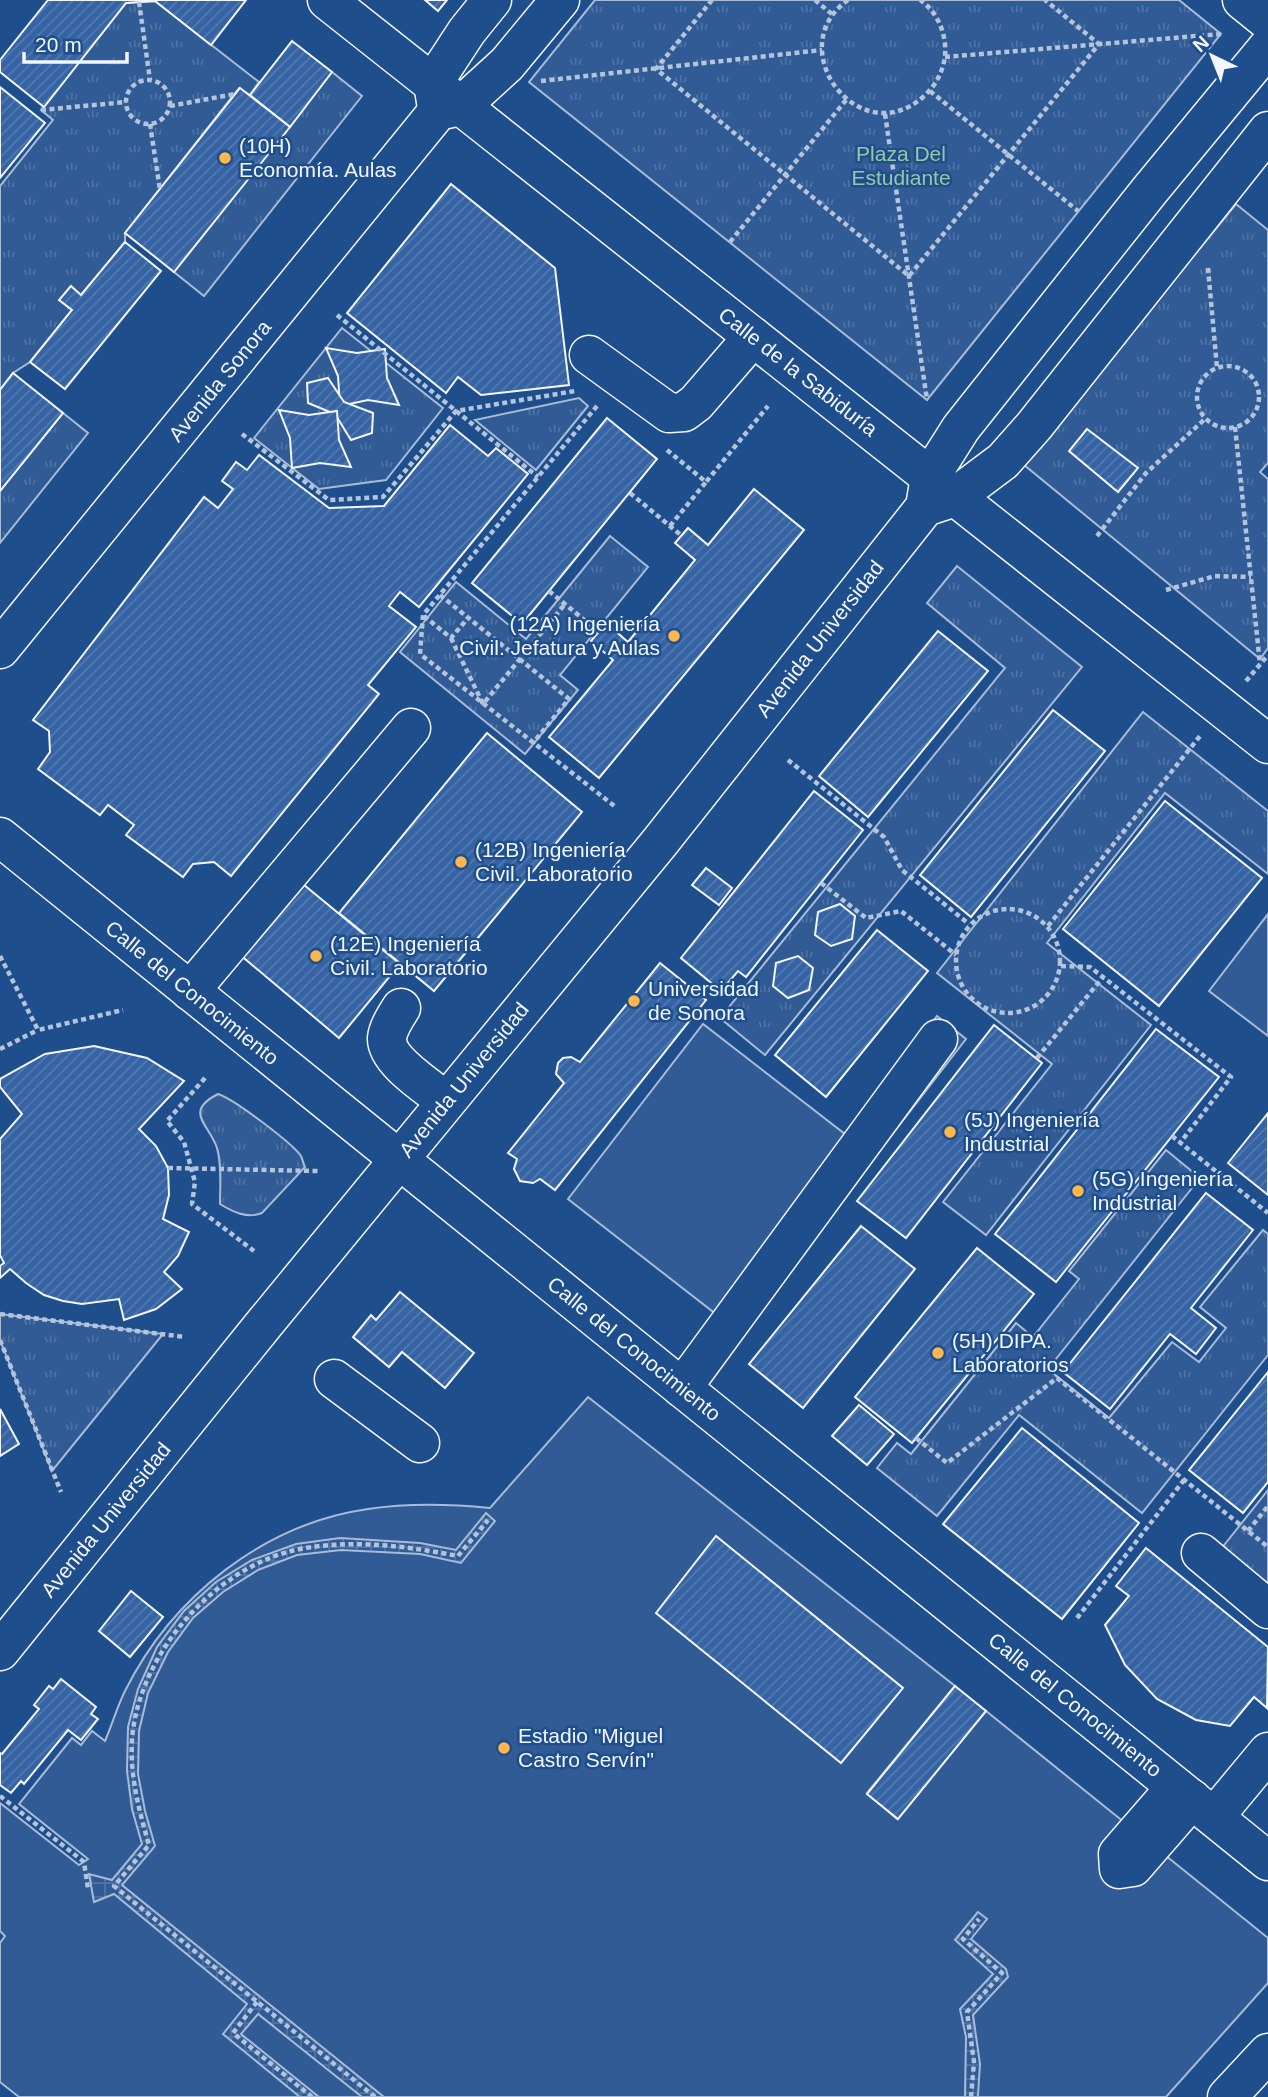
<svg xmlns="http://www.w3.org/2000/svg" width="1268" height="2097" font-family="Arial,sans-serif">
<style>
.grass{fill:url(#grass-tufts);stroke:#a8bbd7;stroke-width:2}
.pitch{fill:#305b95;stroke:#a8bbd7;stroke-width:2}
.plaza{fill:url(#plaza-grid);stroke:#a8bbd7;stroke-width:2}
.building{fill:url(#building-hatch);stroke:#f2f6ff;stroke-width:2}
.lines{fill:none;stroke-linecap:round;stroke-linejoin:round}
.minor-casing{stroke:#f2f6ff;stroke-width:41}
.major-casing{stroke:#f2f6ff;stroke-width:41}
.path{stroke:#b3c4dc;stroke-width:4.5;stroke-dasharray:5 3.5;stroke-linecap:butt}
.minor{stroke:#1f4e8c;stroke-width:38}
.major{stroke:#1f4e8c;stroke-width:38}
.poi-dot{fill:#ffb74d;stroke:#1f4e8c;stroke-width:2.5}
.labels{text-anchor:middle;stroke-width:5;stroke-linejoin:round;paint-order:stroke}
.poi-label{font-size:21px;fill:#f2f6ff;stroke:#1f4e8c;text-anchor:start}
.park-label{font-size:21px;fill:#97c8a6;stroke:#1f4e8c}
.street-label{font-size:21px;fill:#f2f6ff;stroke:#1f4e8c}
</style>
<defs>
<pattern id="grass-tufts" width="24" height="20" patternUnits="userSpaceOnUse" patternTransform="scale(1.75)"><rect width="24" height="20" fill="#305b95"/><path d="M3 7l-1-3M5 7V3M7 7l1-3M15 17l-1-3M17 17v-4M19 17l1-3" fill="none" stroke="#4e73a5"/></pattern>
<pattern id="plaza-grid" width="8" height="8" patternUnits="userSpaceOnUse" patternTransform="scale(1.75)"><rect width="8" height="8" fill="#305b95"/><path d="M0 4h8M4 0v8" fill="none" stroke="#4e73a5"/></pattern>
<pattern id="building-hatch" width="6" height="6" patternUnits="userSpaceOnUse" patternTransform="scale(1.75)"><rect width="6" height="6" fill="#3563a3"/><path d="M-1 1l2-2M0 6l6-6M5 7l2-2" fill="none" stroke="#537ab1"/></pattern>
</defs>
<rect width="100%" height="100%" fill="#1f4e8c"/>
<!-- grass -->
<g class="grass">
<polygon points="595,0 1179,0 1221,34 927,400 529,82"/>
<polygon points="155,1 259,82 250,95 239,88 125,233 125,242 81,295 70,287 60,300 72,310 30,362 13,373 0,390 0,186 53,120 41,110 126,3"/>
<polygon points="332,72 362,96 204,296 174,272"/>
<polygon points="1236,204 1268,230 1268,463 1260,472 1268,479 1268,648 1260,659 1023,464"/>
<polygon points="342,328 443,408 386,480 319,489 254,438"/>
<polygon points="579,398 588,406 536,470 475,420"/>
<polygon points="63,413 88,433 0,543 0,491"/>
<polygon points="610,536 648,567 560,675 578,690 525,754 400,652 456,582 526,639"/>
<polygon points="957,566 1082,667 765,1055 720,1018 1005,668 927,603"/>
<polygon points="1143,712 1268,811 1268,874 1165,793 1047,943 1151,1025 986,1235 943,1202 1052,1064 937,973"/>
<path d="M218,1094C234,1099 292,1143 301,1156C302,1158 304,1165 305,1167L262,1213C247,1219 233,1212 220,1204C220,1186 222,1165 217,1148C209,1124 183,1112 218,1094Z"/>
<polygon points="1166,1150 1200,1178 1048,1369 1109,1418 1172,1342 1199,1362 1226,1328 1200,1307 1263,1230 1268,1234 1268,1355 1142,1513 1019,1415 937,1516 877,1468 897,1443 911,1454 1016,1323 1033,1337 1079,1279 1069,1271"/>
<polygon points="0,1314 163,1334 52,1471 0,1340"/>
<polygon points="1268,1490 1268,1587 1221,1549"/>
</g>
<!-- pitch -->
<g class="pitch">
<polygon points="1268,914 1268,1036 1209,991"/>
<polygon points="937,1016 966,1039 739,1332 568,1199 703,1024 845,1134"/>
<path d="M588,1397L955,1686L867,1793L897,1819L986,1711L1268,1938V1983L1166,2097H19L0,2082V1943L5,1936L0,1931V1803L79,1865L88,1859L19,1804L72,1738L81,1745L92,1731L105,1741C112,1725 117,1707 125,1691C172,1597 263,1524 368,1509C408,1503 450,1504 490,1508Z"/>
</g>
<!-- plaza -->
<g class="plaza">
<polygon points="486,1513 495,1521 461,1563 420,1554 341,1550 297,1555 258,1570 223,1592 193,1618 168,1652 148,1693 139,1731 138,1774 145,1811 155,1846 122,1885 384,2097 362,2097 258,2014 241,2034 319,2097 300,2097 223,2034 247,2004 114,1894 94,1902 89,1874 112,1880 142,1844 132,1809 127,1771 128,1727 138,1689 157,1647 184,1611 216,1582 252,1560 296,1544 340,1538 420,1543 456,1550"/>
<polygon points="978,1912 987,1919 971,1939 1006,1969 1008,1977 973,2015 980,2064 978,2095 977,2097 965,2097 966,2037 960,2009 993,1974 955,1940"/>
</g>
<!-- building -->
<g class="building">
<polygon points="48,0 246,0 211,45 155,1 126,3 44,107 0,72 0,60"/>
<polygon points="425,0 447,0 438,11"/>
<polygon points="292,41 332,72 290,127 250,95"/>
<polygon points="0,87 45,123 0,178"/>
<polygon points="240,88 290,127 174,272 125,233"/>
<polygon points="451,184 555,268 569,385 481,395 458,377 446,393 347,313"/>
<polygon points="125,242 161,271 65,389 30,362 72,310 59,300 71,286 81,295"/>
<polygon points="326,348 357,353 385,349 387,378 399,405 368,400 340,406 338,376"/>
<polygon points="13,373 63,413 0,491 0,390"/>
<polygon points="328,378 344,402 373,413 372,433 351,440 335,414 308,403 307,383"/>
<polygon points="279,410 309,415 337,411 339,440 351,467 320,463 292,468 290,438"/>
<polygon points="607,418 657,459 522,624 472,583"/>
<polygon points="450,425 488,456 496,448 528,474 419,607 400,592 389,606 416,627 368,685 379,694 231,876 214,862 193,864 183,877 126,835 134,825 108,805 100,815 38,769 50,752 49,731 33,720 204,497 218,508 233,489 222,481 236,462 247,470 259,455 329,508 384,506"/>
<polygon points="1087,429 1138,468 1118,492 1069,451"/>
<polygon points="754,489 804,530 599,778 549,737 613,660 591,641 606,623 628,642 695,560 675,543 688,528 708,545"/>
<polygon points="938,631 988,671 868,817 819,776"/>
<polygon points="1053,710 1105,751 971,917 920,875"/>
<polygon points="487,733 582,812 434,991 339,913"/>
<polygon points="814,791 863,830 746,977 738,971 721,991 681,958"/>
<polygon points="1165,801 1262,878 1159,1006 1063,929"/>
<polygon points="706,868 732,888 719,905 692,885"/>
<polygon points="292,875 400,964 339,1038 232,948"/>
<polygon points="840,904 855,916 852,939 831,946 815,935 818,912"/>
<polygon points="877,930 928,971 826,1097 775,1055"/>
<polygon points="798,956 813,968 809,990 788,998 773,986 776,963"/>
<polygon points="660,963 706,1000 555,1190 540,1179 533,1183 520,1181 514,1169 517,1159 508,1153 564,1083 556,1074 558,1063 563,1058 571,1057 580,1062"/>
<polygon points="994,1025 1042,1063 906,1238 857,1201"/>
<polygon points="1156,1029 1219,1077 1056,1282 995,1234"/>
<polygon points="94,1046 147,1058 184,1081 139,1129 156,1146 168,1168 169,1195 163,1219 189,1232 178,1256 164,1272 182,1289 156,1309 124,1320 119,1299 82,1304 63,1301 44,1295 26,1283 10,1269 0,1278 0,1266 4,1263 0,1255 0,1139 22,1114 0,1087 0,1079 45,1054"/>
<polygon points="1268,1113 1268,1195 1228,1163"/>
<polygon points="1206,1193 1253,1230 1191,1308 1216,1328 1196,1354 1170,1334 1110,1409 1063,1372"/>
<polygon points="861,1226 915,1269 803,1408 749,1364"/>
<polygon points="977,1248 1034,1294 912,1443 855,1397"/>
<polygon points="400,1292 474,1353 445,1388 402,1352 389,1367 353,1337 371,1315 376,1320"/>
<polygon points="1268,1372 1268,1482 1243,1513 1189,1470"/>
<polygon points="859,1405 894,1434 867,1465 832,1436"/>
<polygon points="0,1409 19,1444 0,1456"/>
<polygon points="1022,1428 1139,1523 1062,1619 943,1524"/>
<polygon points="716,1536 903,1688 841,1763 656,1613"/>
<polygon points="1146,1548 1268,1647 1267,1708 1254,1697 1230,1726 1196,1720 1157,1699 1125,1665 1105,1625 1129,1596 1116,1586"/>
<polygon points="131,1591 163,1617 130,1657 99,1631"/>
<polygon points="61,1679 96,1707 91,1714 98,1719 81,1740 68,1730 24,1784 21,1781 11,1793 0,1785 0,1753 2,1754 39,1709 34,1705 49,1686 53,1689"/>
<polygon points="955,1686 986,1711 898,1819 867,1794"/>
</g>
<g class="lines">
<!-- minor casing -->
<g class="minor-casing">
<g id="minor">
<polyline points="327,0 1268,744"/>
<polyline points="1242,0 1268,21"/>
<polyline points="437,108 433,83 467,31 492,0"/>
<polyline points="589,355 669,413 684,412 696,403 753,337"/>
<polyline points="926,501 930,477 961,428 1150,190 1268,47"/>
<polyline points="0,649 438,111 461,106 507,64 560,0"/>
<polyline points="0,837 1268,1861"/>
<polyline points="190,991 411,728"/>
<path d="M401,1008C396,1016 388,1028 387,1038C386,1061 430,1088 446,1101"/>
<polyline points="334,1379 420,1443"/>
<polyline points="682,1388 938,1039"/>
<polyline points="1201,1553 1268,1609"/>
<polyline points="0,1651 264,1324 660,842 925,507 955,497 1003,461 1034,426 1268,131"/>
<polyline points="1176,1787 1118,1854 1119,1869 1133,1867 1192,1799"/>
<polyline points="1214,1817 1268,1752"/>
</g>
</g>
<!-- major casing -->
<g class="major-casing">
<polyline id="major" points="1227,2097 1268,2053"/>
</g>
<!-- path -->
<g class="path">
<polyline points="712,0 656,69 909,276 1099,44 1045,0"/>
<polyline points="815,0 833,15"/>
<path d="M848,0C780,48 859,153 923,97C935,87 943,72 945,56C947,35 938,12 920,0"/>
<polyline points="139,2 150,80"/>
<polyline points="945,57 1221,34"/>
<circle cx="148" cy="102" r="22"/>
<polyline points="541,81 822,50"/>
<polyline points="930,91 1078,211"/>
<polyline points="170,106 235,94"/>
<polyline points="41,110 126,102"/>
<polyline points="885,114 927,400"/>
<polyline points="150,124 160,190"/>
<polyline points="730,242 846,100"/>
<polyline points="1208,268 1217,368"/>
<polyline points="337,315 538,477"/>
<circle cx="1228" cy="397" r="31"/>
<polyline points="597,406 423,615 420,654 617,808"/>
<polyline points="1235,427 1260,664"/>
<polyline points="242,434 329,500 383,497 456,411 575,391"/>
<polyline points="667,450 706,482 768,406"/>
<polyline points="630,493 682,536"/>
<polyline points="670,526 706,482"/>
<polyline points="1097,536 1146,473 1205,419"/>
<polyline points="1166,590 1215,576 1251,577"/>
<polyline points="549,591 599,632"/>
<polyline points="440,595 569,699 533,743"/>
<polyline points="424,616 451,638 468,618"/>
<polyline points="451,638 483,704 565,604"/>
<polyline points="1246,681 1268,655"/>
<polyline points="788,760 884,837 902,870 969,924"/>
<polyline points="821,883 866,918 901,911 956,955"/>
<circle cx="1008" cy="961" r="52"/>
<polyline points="1048,926 1200,736"/>
<polyline points="0,956 38,1030 123,1010"/>
<polyline points="1061,966 1090,967 1231,1077 1180,1143"/>
<polyline points="0,1049 38,1030"/>
<polyline points="1037,1058 1103,977"/>
<polyline points="205,1078 167,1121 184,1142 195,1182 192,1204 254,1251"/>
<polyline points="1172,1136 1268,1213"/>
<polyline points="168,1168 318,1171"/>
<polyline points="0,1314 185,1337"/>
<polyline points="0,1340 61,1492"/>
<polyline points="916,1438 947,1463 1057,1378 1268,1547"/>
<polyline points="1248,1531 1268,1506"/>
<polyline points="1077,1618 1184,1480"/>
<polyline points="0,1796 84,1862 88,1889"/>
<polyline points="257,2002 233,2033 312,2097"/>
<path d="M375,2097L114,1886L149,1845C138,1807 128,1769 133,1730C144,1648 218,1565 300,1549C353,1539 406,1546 458,1556L488,1520"/>
<polyline points="971,2097 974,2062 967,2012 1002,1973 963,1939 979,1919"/>
</g>
<!-- minor -->
<use href="#minor" class="minor"/>
<!-- major -->
<use href="#major" class="major"/>
</g>
<!-- markers -->
<g class="poi-dot">
<circle cx="225" cy="158" r="7"/>
<circle cx="674" cy="636" r="7"/>
<circle cx="461" cy="862" r="7"/>
<circle cx="316" cy="956" r="7"/>
<circle cx="634" cy="1001" r="7"/>
<circle cx="950" cy="1132" r="7"/>
<circle cx="1078" cy="1191" r="7"/>
<circle cx="938" cy="1353" r="7"/>
<circle cx="504" cy="1748" r="7"/>
</g>
<g class="labels">
<!-- poi labels -->
<g class="poi-label">
<text x="239" y="153">(10H)<tspan x="239" dy="24">Economía. Aulas</tspan></text>
<text x="660" y="631" text-anchor="end">(12A) Ingeniería<tspan x="660" dy="24">Civil. Jefatura y Aulas</tspan></text>
<text x="475" y="857">(12B) Ingeniería<tspan x="475" dy="24">Civil. Laboratorio</tspan></text>
<text x="330" y="951">(12E) Ingeniería<tspan x="330" dy="24">Civil. Laboratorio</tspan></text>
<text x="648" y="996">Universidad<tspan x="648" dy="24">de Sonora</tspan></text>
<text x="964" y="1127">(5J) Ingeniería<tspan x="964" dy="24">Industrial</tspan></text>
<text x="1092" y="1186">(5G) Ingeniería<tspan x="1092" dy="24">Industrial</tspan></text>
<text x="952" y="1348">(5H) DIPA.<tspan x="952" dy="24">Laboratorios</tspan></text>
<text x="518" y="1743">Estadio "Miguel<tspan x="518" dy="24">Castro Servín"</tspan></text>
</g>
<!-- park labels -->
<g class="park-label">
<text x="901" y="161">Plaza Del<tspan x="901" dy="24">Estudiante</tspan></text>
</g>
<!-- street labels -->
<g class="street-label">
<text transform="translate(798 372) rotate(38)" y="7">Calle de la Sabiduría</text>
<text transform="translate(220 381) rotate(-51)" y="7">Avenida Sonora</text>
<text transform="translate(820 639) rotate(-52)" y="7">Avenida Universidad</text>
<text transform="translate(192 993) rotate(39)" y="7">Calle del Conocimiento</text>
<text transform="translate(464 1080) rotate(-51)" y="7">Avenida Universidad</text>
<text transform="translate(634 1349) rotate(39)" y="7">Calle del Conocimiento</text>
<text transform="translate(106 1520) rotate(-51)" y="7">Avenida Universidad</text>
<text transform="translate(1075 1705) rotate(39)" y="7">Calle del Conocimiento</text>
</g>
</g>
<!-- north arrow -->
<g transform="translate(1212 56) rotate(317)" stroke="#1f4e8c" stroke-width="5" paint-order="stroke">
<path d="M0-5L12 26L0 18L-12 26Z" fill="#f2f6ff"/>
<text y="-10" font-size="19" font-weight="bold" text-anchor="middle" fill="#f2f6ff">N</text>
</g>
<!-- scale -->
<path d="M24 52v10h103v-10" fill="none" stroke="#f2f6ff" stroke-width="3.5"/>
<text x="35" y="52" font-size="21" fill="#f2f6ff" stroke="#1f4e8c" stroke-width="5" paint-order="stroke">20 m</text>
</svg>
